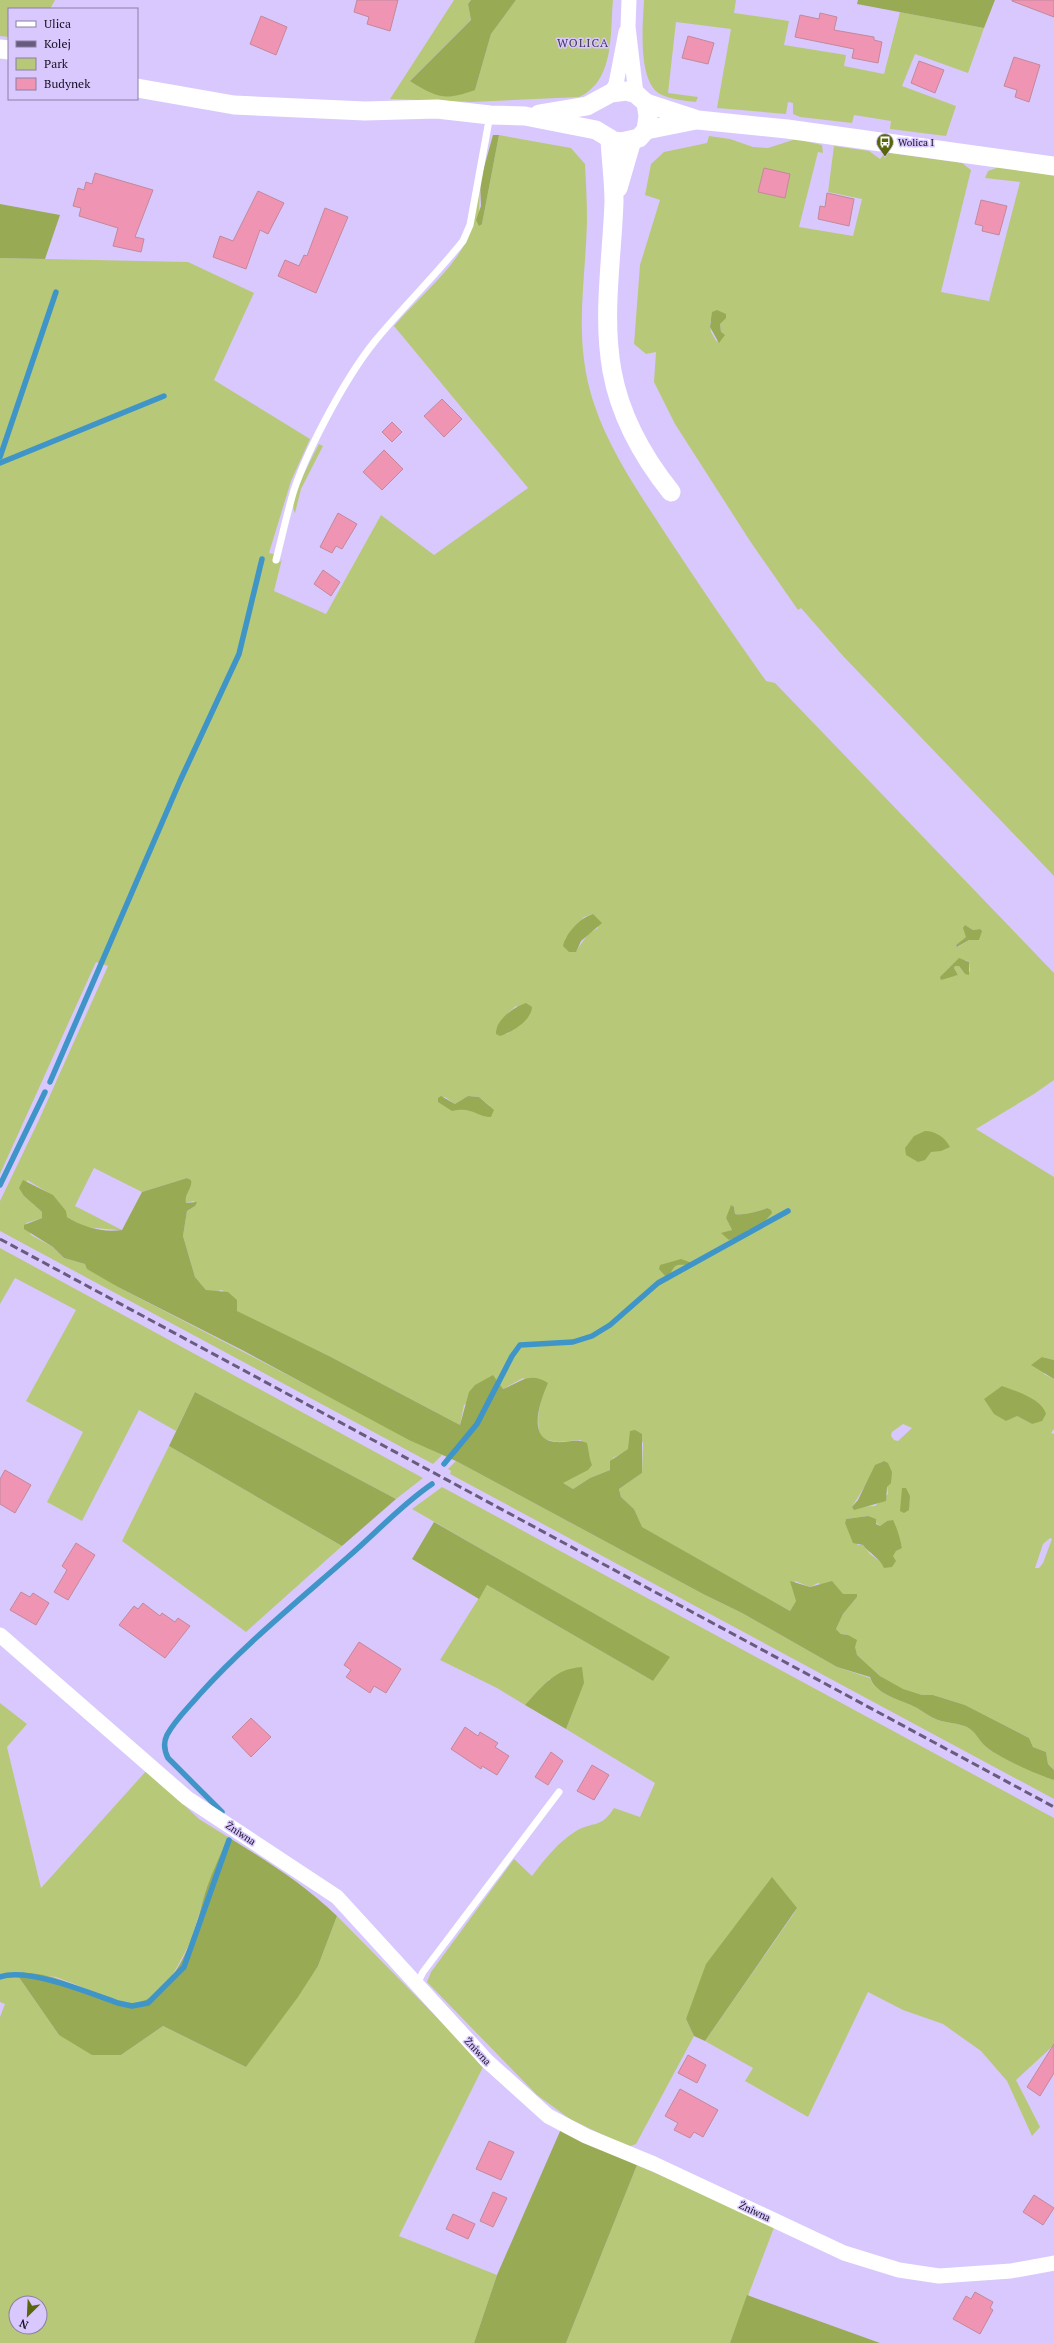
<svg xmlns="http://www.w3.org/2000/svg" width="1054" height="2343" font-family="'PT Serif',serif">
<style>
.green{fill:#b7c978;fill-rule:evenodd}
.forest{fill:#98aa54}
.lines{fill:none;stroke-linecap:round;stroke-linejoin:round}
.stream{stroke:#3f95c8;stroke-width:5.5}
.building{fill:#ef95b3;stroke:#c2889a}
.service{stroke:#fff;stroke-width:7}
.minor{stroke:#fff;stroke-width:15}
.tertiary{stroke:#fff;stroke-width:19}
.rail{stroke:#675c7d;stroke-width:3;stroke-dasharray:8 4;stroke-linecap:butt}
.labels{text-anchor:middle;stroke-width:3;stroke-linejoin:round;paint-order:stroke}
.poi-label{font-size:10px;fill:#150f21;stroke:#d9c8fd;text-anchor:start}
.street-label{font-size:10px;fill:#150f21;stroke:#d9c8fd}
.quarter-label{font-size:12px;letter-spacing:1px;fill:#443560;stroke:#d9c8fd}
</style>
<rect width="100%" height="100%" fill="#d9c8fd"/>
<!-- green -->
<g class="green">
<polygon points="0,0 55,0 50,9 9,9 9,37 0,36"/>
<path d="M454,0H471L468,4L471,20L410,81L475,90L491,34L516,0H613C610,33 615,81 579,97L472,102L390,99Z"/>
<path d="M644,0H736L734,13L789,21L784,45L846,55L844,66L884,74L900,12L984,28L968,73L915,54L902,86L956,106L946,136L890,129L891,121L854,115L852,123L800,117L793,114V103L788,102L786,114L717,108L731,29L676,22L668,93L698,97L696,102C684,101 670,99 660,94C637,81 643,22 644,0Z"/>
<path d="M499,135L571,148L585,164C586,183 587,202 587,221C586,268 578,313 584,360C592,426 632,482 667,536C699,585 732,633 766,681L775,683L1054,973V1080L1034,1094L976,1129L1054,1177V1360L1042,1357L1044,1374L1054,1379V1429L1051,1433L1054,1434V1770L1048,1764L1046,1752L1033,1747L1029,1738L965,1705L933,1695H922L903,1690L880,1676L857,1655L848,1635L841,1634L836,1629L843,1614L857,1597L856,1594H843L818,1583L810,1587L795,1581L796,1601L790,1611L641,1527L634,1509L621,1497L619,1489L642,1473L643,1442L613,1458L610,1470L590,1478L573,1489L562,1483L589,1459L581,1440L558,1442L542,1439C535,1427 539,1406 543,1394L523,1378L503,1389L496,1382L464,1405L460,1425L329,1356L236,1311L237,1307L222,1290L214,1292L206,1290L195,1277L183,1236L187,1211L195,1206L194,1201L186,1203L185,1200L191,1180L187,1178L142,1192L94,1168L75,1206L122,1230H117L84,1227L67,1217L47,1192L27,1180L24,1196L42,1212V1218L26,1223L31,1235L53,1247L64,1258L85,1264L118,1287L442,1455L433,1464L0,1231V1201L38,1122L108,966L96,962L0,1174V258L188,262L254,293L214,380L310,439L291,481L269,553L274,554L275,560L280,562L282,559L274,591L326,614L381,515L434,555L528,488L394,326C416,300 454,269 467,239C474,222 476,200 480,182L479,211L482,224ZM593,914L598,928L588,934L576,951L565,939L584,917ZM965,925L973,930L980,929L979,940H969L958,947L956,945L966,937ZM966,960L969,962L970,971L965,974L959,966H955L954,968L958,975L949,977L947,972L949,968ZM516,1006L530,1015L507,1034L496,1030L508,1013ZM468,1096L479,1097L490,1106L491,1117L476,1111L460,1109L438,1098L445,1097L455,1104ZM734,1207L735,1214C740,1216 761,1211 767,1208L769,1216L760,1227L748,1230L745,1235L729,1240V1232L732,1230L726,1218ZM1002,1386L1037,1403L1032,1424L1017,1416ZM903,1424L912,1428L898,1441L894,1440L891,1436L892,1432ZM884,1461L888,1494L875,1506L852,1507L879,1463ZM868,1516L880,1526L887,1521L895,1524C896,1533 900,1539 902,1547C894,1551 890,1558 881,1562L870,1554L863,1545H858L845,1523L846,1519ZM1050,1538L1052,1539L1043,1563L1039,1568H1035L1043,1544Z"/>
<path d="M709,136L730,139L753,147L768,148L796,139L822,145L823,153L818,152L799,227L853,236L862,199L828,192L834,146L869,151L880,159L884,154L890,153L962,163L971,170L941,292L989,301L1020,182L985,178L988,171L999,167L1054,174V876L844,657L801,608L798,610L750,541L675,424L654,382L656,352L646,354L634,344L640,265L660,200L645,195L651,164L664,152L707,143ZM710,321H722L720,324L721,332L717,342L711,332Z"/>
<path d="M319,444L323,446L301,489L295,513C287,503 313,456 319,444Z"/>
<polygon points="0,1248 423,1478 396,1499 195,1392 176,1431 139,1410 82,1521 47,1502 83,1432 26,1401 76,1310 15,1278 0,1304"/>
<polygon points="169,1446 342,1546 246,1632 122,1541"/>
<path d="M456,1461L703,1594L742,1613L837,1667L870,1678C876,1696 902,1699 917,1708C924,1712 930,1717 938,1720C947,1723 958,1723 967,1727C976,1731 978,1739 984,1745C991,1753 1042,1777 1054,1780V1799L450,1474L451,1471L448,1469Z"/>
<path d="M442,1487L1054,1818V2045L1016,2080L1040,2127L1032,2136L1007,2081L981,2051L943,2024L903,2010L868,1992L808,2117L745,2081L753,2068L705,2041L797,1909L686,2019L694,2036L636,2144L628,2147L570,2119L537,2095L427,1982L431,1972L514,1859L532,1876C544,1860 558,1842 576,1831C593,1821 601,1829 614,1808L640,1817L655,1783L566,1729L583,1683L550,1679L525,1705L497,1688L440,1660L487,1585L653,1681L669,1657L412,1509Z"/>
<path d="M0,1703L27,1724L7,1747L41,1888L147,1770L199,1819L228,1837L207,1887L191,1941L170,1980L151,1999L137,2004L120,2002L56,1977L16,1973L59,2035L121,2055L163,2026L246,2067L318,1966L337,1916L484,2065L399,2236L497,2275L474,2343H0V2017L5,2004L0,2002ZM16,2303H40V2327H16Z"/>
<polygon points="637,2165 775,2225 730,2343 566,2343"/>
</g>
<!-- forest -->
<g class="forest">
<path d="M471,0H516L491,34L475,90C445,101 437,98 410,81L471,20L468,4Z"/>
<polygon points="858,0 995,0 984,28 857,4"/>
<polygon points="493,135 499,135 482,224 479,226 476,220 481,206 480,182"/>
<polygon points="0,204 60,215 45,259 0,258"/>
<polygon points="717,310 726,314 726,318 720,324 721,332 725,335 719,343 710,327 712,312"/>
<path d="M593,914L602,923L581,941L576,952H569L563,946C566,933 580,918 593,914Z"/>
<polygon points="965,925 973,930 980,929 982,931 979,940 969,940 957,947 956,945 966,937 963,928"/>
<polygon points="959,958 969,962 969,975 965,974 959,966 955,966 954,968 958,975 941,980 940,977"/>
<path d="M526,1003L532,1007C532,1020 511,1033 500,1036L496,1034C495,1020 514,1007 526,1003Z"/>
<path d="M441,1096L455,1104L468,1096L479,1097L494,1110L491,1117C477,1117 472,1106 452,1111L438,1102V1098Z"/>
<path d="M925,1131C935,1131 945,1137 950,1147L941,1151L931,1152L925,1160L918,1162L906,1155L905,1148L914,1136Z"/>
<path d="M187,1178L191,1180C193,1188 184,1194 186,1203L197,1202L195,1206L187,1211L183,1236L195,1277L206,1290L228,1292L237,1300V1311L329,1356L460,1425L469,1392L475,1385L493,1375L503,1389C520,1383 529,1371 548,1383C540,1401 526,1440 556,1442C567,1443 576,1438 587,1443C589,1451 589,1458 592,1465L588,1470L563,1483L573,1489L590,1478L610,1470V1461L628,1449L630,1431L635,1430L642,1434V1473L619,1489L621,1497L634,1509L642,1527L790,1611L796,1601L790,1581L810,1587L832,1581L843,1594H857V1597L843,1614L836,1629L841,1634L848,1635L857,1640L855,1647L857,1655L880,1676L903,1689L922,1695H933L965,1705L1029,1738L1033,1747L1046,1752L1048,1764L1054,1770V1780C1040,1776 993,1755 984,1745C978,1739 975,1731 967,1727C958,1723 947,1723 938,1720C930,1717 924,1712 917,1708C901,1699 876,1696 870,1677L837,1667L742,1613L703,1594L456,1461L409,1440L244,1351L118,1287L87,1269L85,1264L64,1258L53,1247L24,1229V1225L42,1218V1212L24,1196L19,1188L23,1180L53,1195L66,1211L67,1217C83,1227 103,1233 122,1230L142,1192Z"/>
<path d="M731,1205L734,1207L735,1214C740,1216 761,1211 767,1208L771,1210L772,1213L760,1227L748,1230L745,1235L729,1240L721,1233L732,1230L726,1218Z"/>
<path d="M681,1259L692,1263L690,1265C671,1264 677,1265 667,1278L659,1269L660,1265Z"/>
<polygon points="1042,1357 1054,1360 1054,1379 1031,1365"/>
<path d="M1002,1386C1016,1391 1042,1399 1046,1414L1042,1421L1032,1424L1017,1416L1006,1421L994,1414L984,1399Z"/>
<polygon points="195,1392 396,1499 342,1546 169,1446"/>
<polygon points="884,1461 888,1463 892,1472 891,1483 887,1487 886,1501 854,1510 852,1507 858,1500 875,1465"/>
<polygon points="902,1488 906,1488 910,1496 909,1510 904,1513 900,1511"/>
<path d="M868,1516L876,1519V1524L880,1526L887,1521L893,1520C896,1525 901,1541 902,1548L896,1551L893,1556L896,1561L892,1567L884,1568C880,1558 870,1554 863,1545L853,1543L845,1523L846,1519Z"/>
<polygon points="434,1522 670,1657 653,1681 487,1585 479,1599 412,1559"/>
<path d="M582,1667L584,1683L566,1729L525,1705C543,1686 554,1669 582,1667Z"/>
<path d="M228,1837C267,1861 304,1884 337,1916L318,1966L298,1997L246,2067L163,2026L121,2055H92L59,2035L16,1973C55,1970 84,1993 121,2002C156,2011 180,1969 191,1940C198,1923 201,1905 207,1887C213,1870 221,1854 228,1837Z"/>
<polygon points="772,1877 797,1908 705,2041 694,2036 686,2019 706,1964"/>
<polygon points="561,2129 637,2165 566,2343 474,2343 497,2275"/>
<polygon points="747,2295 880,2343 730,2343"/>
</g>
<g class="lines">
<!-- stream -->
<g class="stream">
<polyline points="0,457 56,292"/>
<polyline points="0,463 164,396"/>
<polyline points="50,1082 180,781 239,654 262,559"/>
<polyline points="0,1185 45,1092"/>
<polyline points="444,1464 477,1424 512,1356 520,1345 573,1342 592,1336 610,1325 658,1283 788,1211"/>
<path d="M222,1812L168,1758C164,1750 163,1743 167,1735C175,1720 188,1708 199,1695C244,1645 297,1602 348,1557C376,1533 401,1505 432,1484"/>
<path d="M0,1977C27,1967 90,1993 118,2003L132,2006L148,2003L184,1967L229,1840"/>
</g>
</g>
<!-- building -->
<g class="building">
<polygon points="357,0 398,0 390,31 367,24 369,17 354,12"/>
<polygon points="1012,0 1054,0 1054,17 1012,1"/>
<polygon points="820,13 837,17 834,30 874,37 874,40 882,42 878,63 852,58 854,49 795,37 800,15 819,19"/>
<polygon points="261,16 287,27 276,55 250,44"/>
<polygon points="688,36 714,43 708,64 682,58"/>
<polygon points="1014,57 1040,65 1029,102 1015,97 1017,90 1004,86"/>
<polygon points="919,61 944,70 935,93 911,83"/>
<polygon points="764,168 790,174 785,198 758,192"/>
<polygon points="95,173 153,190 135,237 144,239 141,252 113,246 118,228 79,216 81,208 73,206 78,188 84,190 86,182 92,184"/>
<polygon points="258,191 284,203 268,234 260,230 246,269 213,257 220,236 233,241"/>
<polygon points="827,193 854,199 849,226 818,219 820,206 825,207"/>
<polygon points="981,200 1007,206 999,235 982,231 983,226 975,224"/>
<polygon points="325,208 348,217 316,293 278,276 285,260 299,266 304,255 307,256"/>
<polygon points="442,399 462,419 444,437 424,416"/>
<polygon points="392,422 402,432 392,442 382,432"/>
<polygon points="384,450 403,469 382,490 363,472"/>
<polygon points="338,513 357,524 342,549 336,546 332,553 320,547"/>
<polygon points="323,570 340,582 331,596 314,584"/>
<polygon points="5,1470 31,1485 15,1513 0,1504 0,1479"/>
<polygon points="76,1543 95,1555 68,1600 54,1592 67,1570 62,1566"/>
<polygon points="21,1592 30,1597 33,1593 49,1603 36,1625 10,1610"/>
<polygon points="143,1603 160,1616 162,1613 175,1622 178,1618 190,1626 165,1658 119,1625 134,1606 138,1609"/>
<polygon points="359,1642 401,1669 386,1693 374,1686 370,1693 346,1677 351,1670 344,1665"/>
<polygon points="251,1718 271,1737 251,1757 232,1737"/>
<polygon points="465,1727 478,1736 480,1732 498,1743 495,1747 509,1756 497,1775 482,1766 481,1769 451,1749"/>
<polygon points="551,1752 563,1761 548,1785 535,1777"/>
<polygon points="592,1765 609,1775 594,1800 577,1791"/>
<polygon points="1054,2044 1054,2073 1040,2096 1027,2087"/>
<polygon points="688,2055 706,2065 697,2083 678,2073"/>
<polygon points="680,2089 718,2110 703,2137 694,2132 690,2138 674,2130 678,2123 665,2116"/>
<polygon points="489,2141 514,2152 501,2180 476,2169"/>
<polygon points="493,2192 507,2198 493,2227 480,2221"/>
<polygon points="1034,2195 1054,2208 1043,2225 1023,2212"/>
<polygon points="453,2214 475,2224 468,2239 446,2229"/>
<polygon points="975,2292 993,2302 990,2308 993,2310 980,2334 953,2319 966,2296 971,2299"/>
</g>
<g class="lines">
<!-- service -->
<g class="service">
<path d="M276,560C282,537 287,513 294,490C309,446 346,377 375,341C403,307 435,276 463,241L470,225L490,115"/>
<polyline points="417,1984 423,1972 559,1792"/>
</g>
<!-- minor -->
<g class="minor">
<polyline points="629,0 628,27 636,94"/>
<polyline points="611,93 616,84 626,32"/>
<polyline points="0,1635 187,1798 337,1897 487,2061 548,2116 586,2136 654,2164 844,2253 899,2270 939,2276 1011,2271 1054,2263"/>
</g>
<!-- tertiary -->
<g class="tertiary">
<polyline points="0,49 9,50"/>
<polyline points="137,88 234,105 365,111 437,109 490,115 525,116 596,130 614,141 621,142 639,138 646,130 648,116 646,103"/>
<polyline points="539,114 587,106 611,93 626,91 636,94 646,103 698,120 787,129 1054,166"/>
<polyline points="646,130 696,120"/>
<path d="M610,139C611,160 614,181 614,202C612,258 602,316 612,371C620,415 643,457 671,492"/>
<polyline points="618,188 632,140"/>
</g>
<!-- rail -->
<polyline class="rail" points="0,1239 1054,1807"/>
</g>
<!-- icons -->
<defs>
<g id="bus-pin" transform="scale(0.9)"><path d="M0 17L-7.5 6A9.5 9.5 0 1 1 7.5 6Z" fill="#59660d" stroke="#d9c8fd"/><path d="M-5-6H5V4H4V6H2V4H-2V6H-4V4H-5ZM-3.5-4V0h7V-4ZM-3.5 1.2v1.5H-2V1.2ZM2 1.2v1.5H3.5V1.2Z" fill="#fff"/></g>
</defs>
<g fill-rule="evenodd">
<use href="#bus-pin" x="885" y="142"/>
</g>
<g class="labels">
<!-- poi labels -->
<g class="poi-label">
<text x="898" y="146">Wolica I</text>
</g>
<!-- street labels -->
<g class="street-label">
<text transform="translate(241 1833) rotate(34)" y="4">Żniwna</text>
<text transform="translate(478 2051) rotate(47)" y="4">Żniwna</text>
<text transform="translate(755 2211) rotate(25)" y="4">Żniwna</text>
</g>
<!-- quarter labels -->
<g class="quarter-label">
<text x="583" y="47">WOLICA</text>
</g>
</g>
<!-- legend -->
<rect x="8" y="8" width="130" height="92" fill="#d9c8fd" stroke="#8b7ea5"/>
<rect x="16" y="21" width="20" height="6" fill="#ffffff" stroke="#8b7ea5"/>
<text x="44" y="28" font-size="12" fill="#150f21">Ulica</text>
<rect x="16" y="41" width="20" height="6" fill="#675c7d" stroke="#8b7ea5"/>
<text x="44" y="48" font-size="12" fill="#150f21">Kolej</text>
<rect x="16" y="58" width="20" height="12" fill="#b7c978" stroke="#8b7ea5"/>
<text x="44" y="68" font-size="12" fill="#150f21">Park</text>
<rect x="16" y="78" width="20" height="12" fill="#ef95b3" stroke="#8b7ea5"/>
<text x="44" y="88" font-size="12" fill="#150f21">Budynek</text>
<!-- north arrow -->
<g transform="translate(28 2315) rotate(204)"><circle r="19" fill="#d9c8fd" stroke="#8b7ea5"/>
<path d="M0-3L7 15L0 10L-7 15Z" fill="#59660d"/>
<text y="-6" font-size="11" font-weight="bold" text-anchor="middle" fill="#150f21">N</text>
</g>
</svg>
